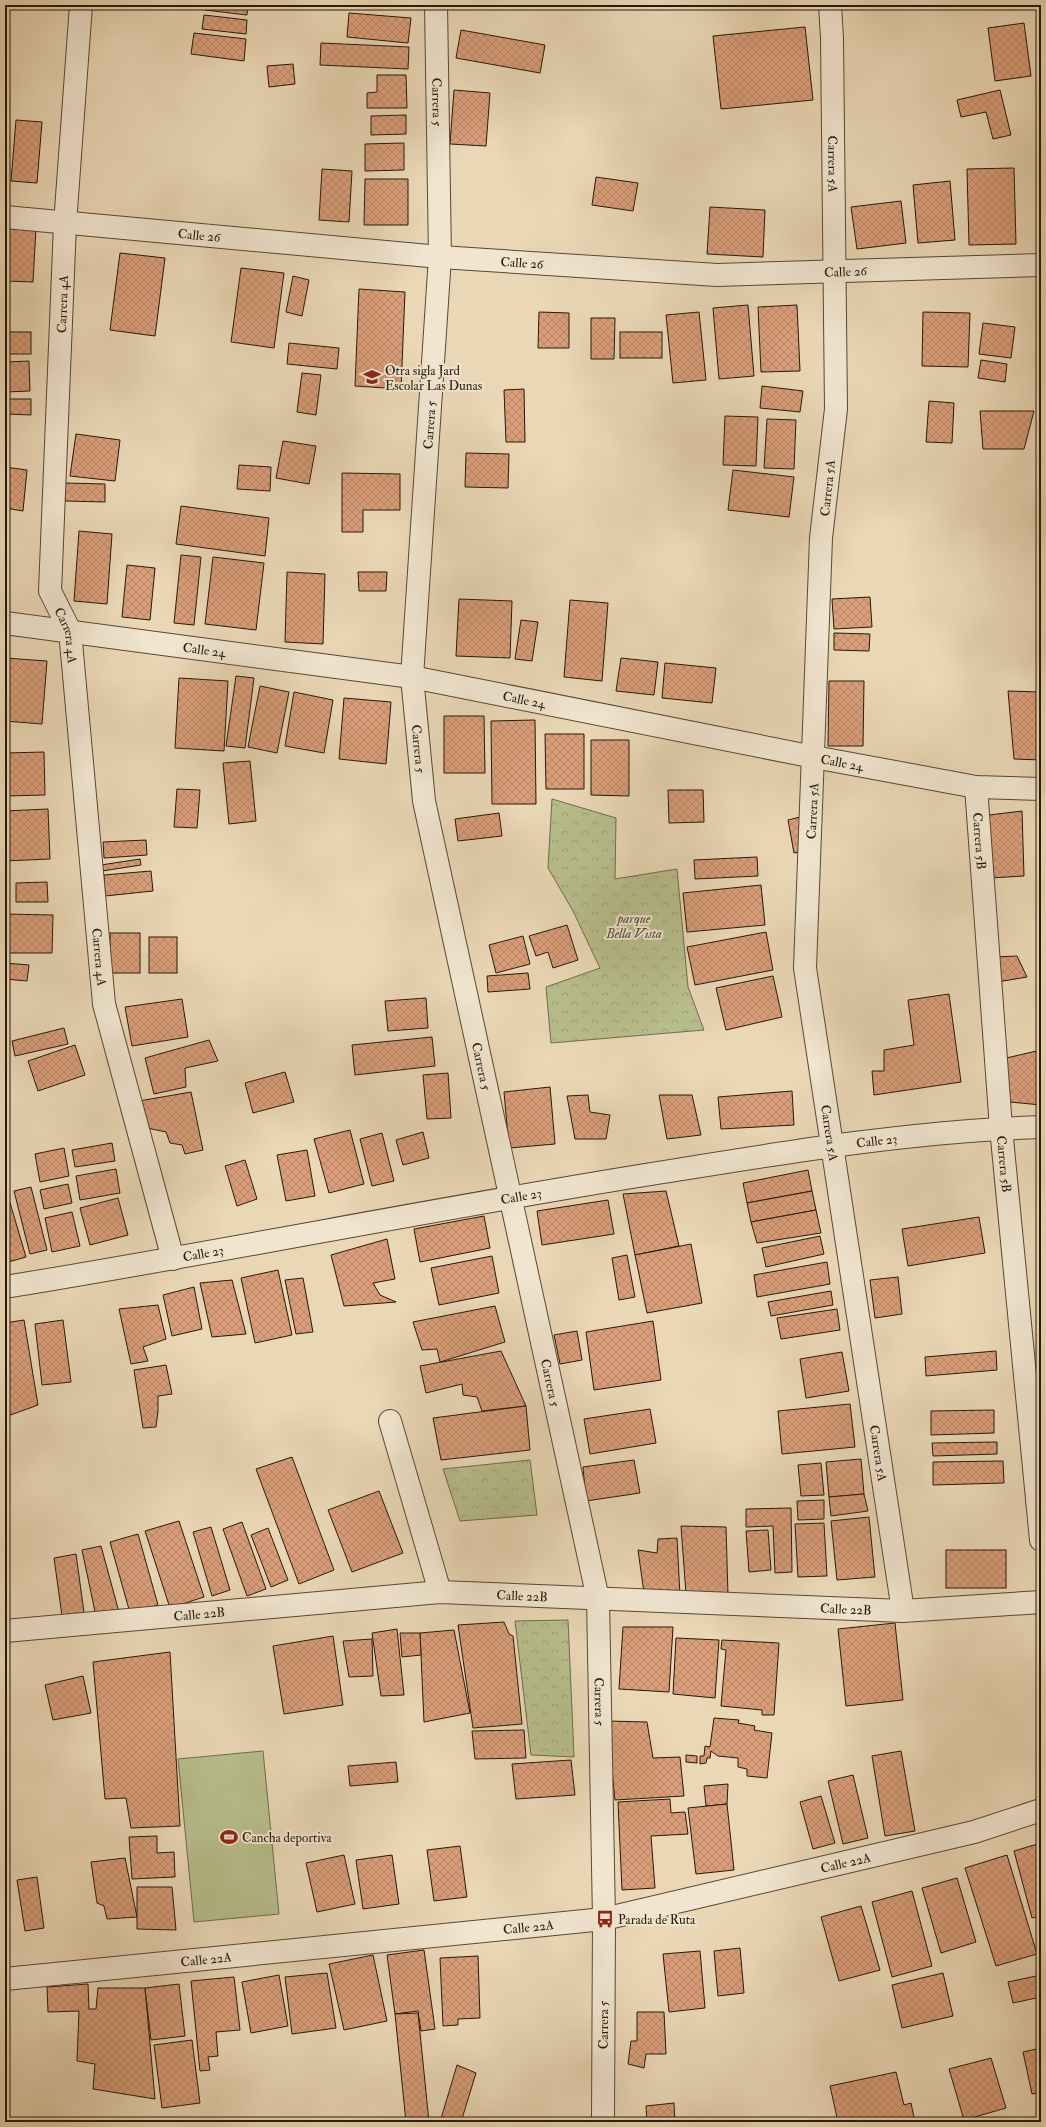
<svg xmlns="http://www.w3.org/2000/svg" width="1046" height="2127" font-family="'IM FELL Double Pica',serif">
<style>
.green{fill:#b8be8d;stroke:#6f6b4b}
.park{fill:url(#park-crowns);stroke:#6f6b4b}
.building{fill:url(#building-cross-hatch);stroke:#261809}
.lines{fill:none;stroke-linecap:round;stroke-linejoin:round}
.minor-casing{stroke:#574834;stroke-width:24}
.minor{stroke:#f1e5d0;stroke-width:22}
.labels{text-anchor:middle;stroke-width:4;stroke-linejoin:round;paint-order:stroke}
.street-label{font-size:13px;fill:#261809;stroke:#f1e5d0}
.poi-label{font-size:13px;fill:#261809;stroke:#f1e5d0;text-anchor:start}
.park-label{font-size:13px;font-style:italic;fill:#524a31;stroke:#f1e5d0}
</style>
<defs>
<pattern id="park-crowns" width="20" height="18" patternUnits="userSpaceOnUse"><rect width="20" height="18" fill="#b8be8d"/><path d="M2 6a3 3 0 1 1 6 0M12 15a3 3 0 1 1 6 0" fill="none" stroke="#9ea378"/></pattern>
<pattern id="building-cross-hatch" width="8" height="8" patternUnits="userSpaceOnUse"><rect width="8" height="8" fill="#d99e79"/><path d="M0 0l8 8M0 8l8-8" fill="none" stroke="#ba8767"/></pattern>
</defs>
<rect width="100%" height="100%" fill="#ead7b6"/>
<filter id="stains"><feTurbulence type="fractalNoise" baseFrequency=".005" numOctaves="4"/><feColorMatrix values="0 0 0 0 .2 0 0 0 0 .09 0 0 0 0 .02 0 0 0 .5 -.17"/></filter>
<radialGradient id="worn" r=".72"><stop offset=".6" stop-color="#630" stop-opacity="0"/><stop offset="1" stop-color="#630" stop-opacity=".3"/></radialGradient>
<!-- green -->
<polygon class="green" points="263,1751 279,1914 194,1922 178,1759"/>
<!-- park -->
<g class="park">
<polygon points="552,799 616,818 615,879 677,869 688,987 704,1030 551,1043 546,987 600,968 573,911 548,868"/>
<polygon points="530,1460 537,1515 460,1521 443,1469"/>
<polygon points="568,1620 574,1757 531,1755 515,1621"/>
</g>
<!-- building -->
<g class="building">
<polygon points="206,5 248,5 247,15 205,10"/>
<polygon points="736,5 771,5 736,8"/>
<polygon points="349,13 411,18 408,43 347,37"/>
<polygon points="204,15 247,20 246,34 202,29"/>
<polygon points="1024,23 1031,76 995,81 988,28"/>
<polygon points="805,27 813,100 721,109 713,36"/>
<polygon points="461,30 545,45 540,73 456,58"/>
<polygon points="194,33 246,39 244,61 191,54"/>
<polygon points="321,43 409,47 408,69 320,65"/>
<polygon points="293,64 295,84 269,87 267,66"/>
<polygon points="377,75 406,75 407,108 367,108 367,93 377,92"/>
<polygon points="454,90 490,93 486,146 450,144"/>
<polygon points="1000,90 1011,135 993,139 986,112 961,117 957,100"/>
<polygon points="406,115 406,134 371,135 371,116"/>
<polygon points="16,120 42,122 37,183 11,181"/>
<polygon points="5,127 7,127 5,157"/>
<polygon points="404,143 404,170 365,171 365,144"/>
<polygon points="1014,168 1016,244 969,245 967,169"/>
<polygon points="322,169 352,171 349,222 319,220"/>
<polygon points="596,177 638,183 633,211 592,205"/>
<polygon points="365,179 408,179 408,225 364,225"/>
<polygon points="950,181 955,240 918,243 913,185"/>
<polygon points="901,201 906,243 857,249 851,207"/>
<polygon points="710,207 765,210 763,257 707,254"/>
<polygon points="5,227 36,228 33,282 5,281"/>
<polygon points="120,253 165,258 155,336 110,330"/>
<polygon points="241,268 284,273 274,348 231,342"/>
<polygon points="293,276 309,280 302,316 286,312"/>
<polygon points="359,289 405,292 401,389 355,386"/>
<polygon points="748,305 754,376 719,379 713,308"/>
<polygon points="797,305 800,371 761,372 758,307"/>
<polygon points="539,312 569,313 569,348 538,348"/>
<polygon points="699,312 706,380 673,383 666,315"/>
<polygon points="923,312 970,313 968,367 922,366"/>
<polygon points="591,318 615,318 614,359 591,359"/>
<polygon points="983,323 1015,327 1011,358 979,354"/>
<rect x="5" y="332" width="26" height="22"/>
<rect x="620" y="332" width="42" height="26"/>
<polygon points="289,343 339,348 337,369 287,364"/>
<polygon points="981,360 1007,364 1005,382 978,378"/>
<polygon points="29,361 30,391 5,392 5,362"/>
<polygon points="302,373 321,375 316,415 297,412"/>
<polygon points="762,386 803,391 800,412 760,408"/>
<polygon points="524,389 525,442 506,442 504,390"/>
<polygon points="5,399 31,399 31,415 5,414"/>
<polygon points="929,401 954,403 952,443 926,442"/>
<polygon points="980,411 1034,411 1024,449 983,449"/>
<polygon points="725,416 758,417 756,466 723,465"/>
<polygon points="767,419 796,420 794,469 764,468"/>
<polygon points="76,434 120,440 115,481 70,476"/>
<polygon points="283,441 316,446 309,484 276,478"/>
<polygon points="466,453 509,454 508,488 465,487"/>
<polygon points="239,465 271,467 270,491 237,489"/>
<polygon points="5,467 27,470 23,511 5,508"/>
<polygon points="733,470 794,477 789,517 728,510"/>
<polygon points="342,473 400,474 400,510 363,510 363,532 342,532"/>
<polygon points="65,483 105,484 105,502 65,501"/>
<polygon points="181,506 269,518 265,556 176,544"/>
<polygon points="79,531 112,534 107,604 74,601"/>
<polygon points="181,555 201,557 194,625 174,623"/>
<polygon points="213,557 264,563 256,630 205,624"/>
<polygon points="127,565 155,568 150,620 122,617"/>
<polygon points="287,572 325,574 323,644 285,642"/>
<polygon points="358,572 387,572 386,591 359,591"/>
<polygon points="870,597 872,627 834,629 832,599"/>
<polygon points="459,599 512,601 510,658 456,656"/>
<polygon points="570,600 608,603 602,681 564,677"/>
<polygon points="521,620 538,622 532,661 515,659"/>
<polygon points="834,633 870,634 869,651 834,650"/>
<polygon points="5,658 47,661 42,724 5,721"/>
<polygon points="621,658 658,662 654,695 616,691"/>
<polygon points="665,663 716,668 712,703 662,698"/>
<polygon points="236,676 254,678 245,748 226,746"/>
<polygon points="179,678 228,681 224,751 175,748"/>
<polygon points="829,681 864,681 863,746 828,746"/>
<polygon points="260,686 289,692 277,753 248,747"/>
<polygon points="1008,691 1041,692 1041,760 1014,759"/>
<polygon points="294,692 333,700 324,753 285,746"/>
<polygon points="344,698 391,702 386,764 339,759"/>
<polygon points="444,716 484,716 485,773 444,773"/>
<polygon points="535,720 536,804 492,804 491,721"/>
<polygon points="545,734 584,734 584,789 546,789"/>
<polygon points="591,740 629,740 629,796 591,795"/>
<polygon points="44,752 45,795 5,796 5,753"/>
<polygon points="250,761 256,821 229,824 223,763"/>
<polygon points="177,789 200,790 197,828 174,827"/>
<polygon points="668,790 703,790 704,822 669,823"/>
<polygon points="48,809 50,859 5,861 5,811"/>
<polygon points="1022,811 1024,876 990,878 981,816"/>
<polygon points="499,813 502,836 458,841 455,819"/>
<polygon points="800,817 807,851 794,853 788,820"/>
<polygon points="146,840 147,855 104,858 103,842"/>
<polygon points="757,857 758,876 695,879 694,860"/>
<polygon points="140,859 141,865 102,871 101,865"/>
<polygon points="151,871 153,891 105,896 104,875"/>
<polygon points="47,882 48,902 16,902 16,883"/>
<polygon points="761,885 765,925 687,932 683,893"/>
<polygon points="5,914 53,915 52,953 5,953"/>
<polygon points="567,925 578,960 553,968 548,952 536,956 529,936"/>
<polygon points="766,932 773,970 695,985 687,947"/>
<rect x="110" y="933" width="30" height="40"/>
<polygon points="523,936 530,964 496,973 489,945"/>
<rect x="149" y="937" width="28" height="36"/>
<polygon points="1017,956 1027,977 997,982 995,957"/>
<polygon points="5,963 29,965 27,981 5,979"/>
<polygon points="528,973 530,989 488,992 487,976"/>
<polygon points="773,976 782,1017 726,1030 716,988"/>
<polygon points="949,994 961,1082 874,1095 872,1071 884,1071 884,1050 914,1045 908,1000"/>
<polygon points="426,998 428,1028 388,1031 385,1001"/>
<polygon points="182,999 188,1037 132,1046 125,1007"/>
<polygon points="64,1028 68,1044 15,1056 12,1041"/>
<polygon points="432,1037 435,1066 355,1075 352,1045"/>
<polygon points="209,1040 218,1061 185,1068 186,1087 154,1094 145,1058"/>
<polygon points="75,1045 85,1075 38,1091 28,1061"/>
<polygon points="1041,1050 1041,1105 1010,1102 1002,1059"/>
<polygon points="285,1072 294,1102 253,1113 245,1083"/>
<polygon points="448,1073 451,1118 427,1119 423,1075"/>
<polygon points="550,1087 555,1144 509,1148 504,1092"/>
<polygon points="792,1091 794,1125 721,1129 718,1097"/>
<polygon points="191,1092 203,1150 185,1154 182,1145 170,1143 166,1132 147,1128 139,1101"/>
<polygon points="588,1095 590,1112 610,1115 606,1139 575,1139 567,1096"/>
<polygon points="659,1095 692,1095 701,1135 667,1139"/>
<polygon points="350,1130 364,1184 329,1193 314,1139"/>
<polygon points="423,1132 429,1158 403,1165 396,1140"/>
<polygon points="382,1133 394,1181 372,1186 360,1139"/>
<polygon points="112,1143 115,1161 75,1167 72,1150"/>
<polygon points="64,1148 69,1176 40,1182 35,1154"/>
<polygon points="307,1150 315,1196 286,1201 277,1155"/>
<polygon points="245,1160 257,1199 237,1206 225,1166"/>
<polygon points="116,1169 120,1193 80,1200 76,1176"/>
<polygon points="808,1170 812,1191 747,1203 743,1183"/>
<polygon points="68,1184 72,1203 44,1209 40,1190"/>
<polygon points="31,1187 47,1250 30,1254 14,1191"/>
<polygon points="666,1191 679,1246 635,1255 623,1194"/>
<polygon points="812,1191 816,1210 751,1222 747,1203"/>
<polygon points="8,1196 26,1257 5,1263 5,1197"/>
<polygon points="118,1198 128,1235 90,1245 80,1208"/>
<polygon points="608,1200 614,1234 542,1245 537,1211"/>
<polygon points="816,1210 821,1233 757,1243 751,1222"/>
<polygon points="72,1212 80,1246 52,1252 45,1218"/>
<polygon points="484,1216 490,1248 420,1262 414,1229"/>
<polygon points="979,1217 985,1253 908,1266 902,1229"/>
<polygon points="820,1236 824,1254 766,1267 762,1248"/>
<polygon points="387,1239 395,1279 373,1283 380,1295 396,1302 344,1306 331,1255"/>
<polygon points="691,1244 702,1303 647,1313 635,1255"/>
<polygon points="627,1255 635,1297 619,1300 612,1258"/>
<polygon points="492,1256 499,1293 439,1305 431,1268"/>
<polygon points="827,1262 830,1284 757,1297 754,1275"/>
<polygon points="278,1270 292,1335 255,1343 241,1278"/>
<polygon points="898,1277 902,1314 875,1318 870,1280"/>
<polygon points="303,1278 313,1332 296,1334 285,1280"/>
<polygon points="232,1280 246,1334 212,1337 200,1283"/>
<polygon points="194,1287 202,1329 172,1336 163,1295"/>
<polygon points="831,1291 833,1305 771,1316 768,1302"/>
<polygon points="158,1305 166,1339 143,1347 148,1361 131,1364 119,1309"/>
<polygon points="495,1306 505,1342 440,1362 437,1349 422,1350 413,1322"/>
<polygon points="837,1309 840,1330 781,1339 777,1318"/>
<polygon points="24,1320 38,1405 5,1417 5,1323"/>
<polygon points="63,1320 71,1382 42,1385 35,1324"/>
<polygon points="653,1321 661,1380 594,1390 586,1332"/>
<polygon points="577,1331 582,1360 560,1364 554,1335"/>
<polygon points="501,1351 526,1406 482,1411 477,1397 463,1395 462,1384 426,1393 420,1366"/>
<polygon points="996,1351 997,1370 926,1376 925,1357"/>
<polygon points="842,1352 849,1391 806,1398 800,1359"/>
<polygon points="166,1365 172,1394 158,1396 158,1411 156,1427 143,1428 134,1370"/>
<polygon points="850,1404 855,1447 782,1454 778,1411"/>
<polygon points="526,1406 530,1450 441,1460 433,1418"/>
<polygon points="650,1409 656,1443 590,1454 584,1419"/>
<polygon points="994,1410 994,1433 931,1435 931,1411"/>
<polygon points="997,1442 997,1454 933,1456 932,1443"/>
<polygon points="292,1457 334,1570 299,1584 256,1469"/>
<polygon points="861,1459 864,1494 829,1497 826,1462"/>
<polygon points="634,1460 640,1493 586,1501 583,1467"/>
<polygon points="1003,1461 1004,1483 933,1485 933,1462"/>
<polygon points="821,1463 824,1495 801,1496 798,1465"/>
<polygon points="379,1491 403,1553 352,1572 328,1510"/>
<polygon points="864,1494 868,1511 831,1516 829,1497"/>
<polygon points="824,1500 824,1519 798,1520 797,1501"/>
<polygon points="791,1508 792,1572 775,1573 773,1526 746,1527 746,1509"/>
<polygon points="869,1517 875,1577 837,1580 831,1521"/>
<polygon points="179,1521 204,1597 170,1608 145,1531"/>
<polygon points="242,1522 266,1589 247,1596 223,1529"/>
<polygon points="824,1523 827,1576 798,1577 795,1524"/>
<polygon points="681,1526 726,1527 728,1595 686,1594"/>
<polygon points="211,1527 230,1590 212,1596 193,1532"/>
<polygon points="268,1528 288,1580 271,1587 251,1535"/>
<polygon points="768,1530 771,1570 749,1572 746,1531"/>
<polygon points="138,1534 158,1605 130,1613 110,1542"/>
<polygon points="677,1538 680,1596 644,1593 638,1550 657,1553 658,1539"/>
<polygon points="101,1546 120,1616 97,1621 82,1550"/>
<rect x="946" y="1550" width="60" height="38"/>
<polygon points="76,1554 85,1620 63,1623 54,1558"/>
<polygon points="504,1622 509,1634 513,1636 522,1724 473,1728 458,1625"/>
<polygon points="895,1623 903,1700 846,1706 838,1629"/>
<polygon points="623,1627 673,1627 669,1692 619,1689"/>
<polygon points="397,1629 404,1695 381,1696 372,1633"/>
<polygon points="454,1630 470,1713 424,1722 420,1633"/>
<polygon points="400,1633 420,1633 421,1655 402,1657"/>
<polygon points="333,1636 343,1705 284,1714 273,1646"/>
<polygon points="676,1638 719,1640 715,1698 673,1694"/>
<polygon points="372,1639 373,1676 349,1677 343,1641"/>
<polygon points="722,1640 779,1643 774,1715 762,1715 762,1710 721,1706 726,1650 721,1649"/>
<polygon points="170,1652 180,1826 131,1828 126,1798 105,1799 93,1662"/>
<polygon points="83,1676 91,1713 53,1720 45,1685"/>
<polygon points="714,1718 739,1720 738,1723 755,1726 754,1730 772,1733 767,1778 747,1776 747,1769 738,1767 738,1758 718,1756 711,1751 710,1758 707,1758 706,1763 700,1764 700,1756 704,1756 705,1746 710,1747"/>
<polygon points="607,1721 647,1722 653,1758 680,1757 684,1796 615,1800"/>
<polygon points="524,1730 526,1758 475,1759 472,1731"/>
<polygon points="901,1751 915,1831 885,1836 872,1756"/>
<polygon points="686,1755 697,1756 697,1763 686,1762"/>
<polygon points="571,1760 575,1795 516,1799 512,1764"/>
<polygon points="396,1762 398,1782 350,1786 348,1766"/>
<polygon points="853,1775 868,1838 843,1844 828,1781"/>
<polygon points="728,1784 727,1804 706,1806 704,1786"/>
<polygon points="821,1796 835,1843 813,1849 800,1802"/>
<polygon points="670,1799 671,1813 685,1812 688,1834 651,1836 655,1888 622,1890 618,1802"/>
<polygon points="727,1804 734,1870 696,1874 688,1808"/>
<polygon points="157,1836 157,1853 174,1852 175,1877 132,1879 129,1837"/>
<polygon points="1041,1843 1041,1916 1032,1918 1014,1851"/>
<polygon points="460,1846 467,1897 434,1901 427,1850"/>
<polygon points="344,1855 355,1904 317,1912 306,1863"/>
<polygon points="392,1855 399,1904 363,1909 356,1860"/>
<polygon points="1007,1855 1037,1954 996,1966 965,1868"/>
<polygon points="125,1858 137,1917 107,1919 104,1906 97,1903 91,1862"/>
<polygon points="37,1877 44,1928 25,1931 17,1880"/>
<polygon points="957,1878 976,1942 941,1953 922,1888"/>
<polygon points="137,1887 172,1887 176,1930 137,1929"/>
<polygon points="912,1891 932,1966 892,1977 872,1902"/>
<polygon points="861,1906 880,1970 839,1981 821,1917"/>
<polygon points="740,1948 744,1993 718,1996 714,1951"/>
<polygon points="424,1950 435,2029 421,2031 418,2011 395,2014 387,1955"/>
<polygon points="700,1951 705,2008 669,2012 663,1954"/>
<polygon points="373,1955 387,2021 344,2030 329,1964"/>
<polygon points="478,1956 480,2018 458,2019 458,2025 443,2026 440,1958"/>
<polygon points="327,1973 336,2028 292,2034 285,1977"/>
<polygon points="943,1973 953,2016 902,2028 892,1985"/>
<polygon points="279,1975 288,2026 251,2033 242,1982"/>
<polygon points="1041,1975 1041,1997 1013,2003 1008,1982"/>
<polygon points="234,1977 240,2030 216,2032 218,2056 208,2057 210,2070 200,2071 191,1981"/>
<polygon points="88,1984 89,2009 96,2009 98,1988 145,1988 155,2099 93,2089 95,2064 77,2061 79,2011 48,2012 47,1987"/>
<polygon points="179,1984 185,2036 151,2040 145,1988"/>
<polygon points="637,2012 664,2012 666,2054 646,2054 644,2068 628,2064 631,2041 637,2041"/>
<polygon points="418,2013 429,2122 406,2122 395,2014"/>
<polygon points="192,2040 200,2103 162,2108 154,2045"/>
<polygon points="1041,2048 1041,2092 1032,2094 1023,2052"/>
<polygon points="991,2058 1006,2108 964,2120 949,2069"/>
<polygon points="457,2065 476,2073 461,2122 440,2122"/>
<polygon points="896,2072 904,2105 911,2103 915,2122 838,2122 830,2086"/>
<polygon points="674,2103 675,2122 647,2122 646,2106"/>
</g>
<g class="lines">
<!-- minor casing -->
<g class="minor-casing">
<g id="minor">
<path id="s1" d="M81,5L65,224L50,591L70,631L104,1004L173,1259"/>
<path id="s2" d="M436,5L440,257L412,677L424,801L598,1599L604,1919L603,2122"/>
<path id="s3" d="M830,5L832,38L836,409L821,538L805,968L903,1611"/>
<path id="s4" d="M5,217L440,257L717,275L1041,265"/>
<path id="s5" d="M5,623L412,677L814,757L976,787L1041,789"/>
<path id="s6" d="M976,787L1001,1128L1041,1540"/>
<path id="s7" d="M5,1287C227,1251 447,1206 670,1171C793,1151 916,1131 1041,1127"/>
<polyline points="390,1421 440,1592"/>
<path id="s8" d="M5,1631L440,1592L903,1611L1041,1602"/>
<path id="s9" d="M5,1979L604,1919L974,1832L1041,1810"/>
</g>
</g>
<!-- minor -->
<use href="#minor" class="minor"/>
</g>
<!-- icons -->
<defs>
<g id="school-bare" transform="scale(1.38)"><path d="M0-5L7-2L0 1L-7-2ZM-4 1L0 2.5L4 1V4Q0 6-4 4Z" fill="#8f2418" stroke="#f1e5d0" stroke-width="2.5" paint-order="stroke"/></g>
<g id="stadium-bare" transform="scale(1.38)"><path d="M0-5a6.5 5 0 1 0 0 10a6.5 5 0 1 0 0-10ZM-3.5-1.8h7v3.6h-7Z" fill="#8f2418" stroke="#f1e5d0" stroke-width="2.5" paint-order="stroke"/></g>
<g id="bus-bare" transform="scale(1.38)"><path d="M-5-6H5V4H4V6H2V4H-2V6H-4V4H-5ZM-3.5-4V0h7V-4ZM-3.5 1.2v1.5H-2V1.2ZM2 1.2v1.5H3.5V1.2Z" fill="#8f2418" stroke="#f1e5d0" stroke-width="2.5" paint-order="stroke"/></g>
</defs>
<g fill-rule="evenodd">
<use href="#school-bare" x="372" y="377"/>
<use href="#stadium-bare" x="229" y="1837"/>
<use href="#bus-bare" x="605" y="1919"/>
</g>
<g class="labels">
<!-- street labels -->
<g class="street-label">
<text dy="5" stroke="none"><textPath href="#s2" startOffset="97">Carrera 5</textPath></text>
<text dy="5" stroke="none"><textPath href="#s3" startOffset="159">Carrera 5A</textPath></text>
<text dy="5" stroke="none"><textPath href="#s4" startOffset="195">Calle 26</textPath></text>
<text dy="5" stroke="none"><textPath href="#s4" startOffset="519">Calle 26</textPath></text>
<text dy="5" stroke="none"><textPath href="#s4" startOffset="843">Calle 26</textPath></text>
<text transform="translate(62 304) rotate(-88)" y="5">Carrera 4A</text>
<text transform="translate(429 425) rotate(-86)" y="5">Carrera 5</text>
<text transform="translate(827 488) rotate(-84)" y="5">Carrera 5A</text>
<text dy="5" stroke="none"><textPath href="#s1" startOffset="635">Carrera 4A</textPath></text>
<text dy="5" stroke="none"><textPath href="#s5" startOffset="201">Calle 24</textPath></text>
<text dy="5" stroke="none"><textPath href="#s5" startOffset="525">Calle 24</textPath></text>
<text dy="5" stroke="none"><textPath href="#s2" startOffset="745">Carrera 5</textPath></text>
<text dy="5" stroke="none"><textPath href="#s5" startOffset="849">Calle 24</textPath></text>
<text transform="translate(812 811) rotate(-87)" y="5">Carrera 5A</text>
<text dy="5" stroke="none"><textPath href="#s6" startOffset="54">Carrera 5B</textPath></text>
<text dy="5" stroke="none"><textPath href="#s1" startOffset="959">Carrera 4A</textPath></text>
<text dy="5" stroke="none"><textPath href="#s2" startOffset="1069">Carrera 5</textPath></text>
<text dy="5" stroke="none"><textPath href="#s3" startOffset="1131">Carrera 5A</textPath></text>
<text dy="5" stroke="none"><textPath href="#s7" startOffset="884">Calle 23</textPath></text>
<text dy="5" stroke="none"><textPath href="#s6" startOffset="378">Carrera 5B</textPath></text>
<text dy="5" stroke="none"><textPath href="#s7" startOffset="524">Calle 23</textPath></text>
<text dy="5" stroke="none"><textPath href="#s7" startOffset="201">Calle 23</textPath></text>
<text dy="5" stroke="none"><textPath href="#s2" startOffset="1393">Carrera 5</textPath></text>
<text dy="5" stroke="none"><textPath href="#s3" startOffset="1455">Carrera 5A</textPath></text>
<text dy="5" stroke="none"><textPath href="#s8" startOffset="519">Calle 22B</textPath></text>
<text dy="5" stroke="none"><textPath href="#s8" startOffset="843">Calle 22B</textPath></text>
<text dy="5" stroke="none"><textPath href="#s8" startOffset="195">Calle 22B</textPath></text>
<text dy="5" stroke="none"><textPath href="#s2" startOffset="1717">Carrera 5</textPath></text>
<text dy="5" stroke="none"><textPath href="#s9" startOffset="850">Calle 22A</textPath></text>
<text dy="5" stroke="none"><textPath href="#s9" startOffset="526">Calle 22A</textPath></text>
<text dy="5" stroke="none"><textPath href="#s9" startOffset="202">Calle 22A</textPath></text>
<text transform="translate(603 2025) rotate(-90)" y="5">Carrera 5</text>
</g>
<!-- poi labels -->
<g class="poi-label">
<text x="385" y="375">Otra sigla Jard<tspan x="385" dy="15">Escolar Las Dunas</tspan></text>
<text x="242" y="1842">Cancha deportiva</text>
<text x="618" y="1924">Parada de Ruta</text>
</g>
<!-- park labels -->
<g class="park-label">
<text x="634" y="923">parque<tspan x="634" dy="15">Bella Vista</tspan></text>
</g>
</g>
<!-- margin -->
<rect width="1046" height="2127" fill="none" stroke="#ead7b6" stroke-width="20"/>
<rect x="6" y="6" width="1034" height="2115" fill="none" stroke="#261809" stroke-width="2"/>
<rect x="10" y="10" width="1026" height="2107" fill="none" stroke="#261809"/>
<rect width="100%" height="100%" filter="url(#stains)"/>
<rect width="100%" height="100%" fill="url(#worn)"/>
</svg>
